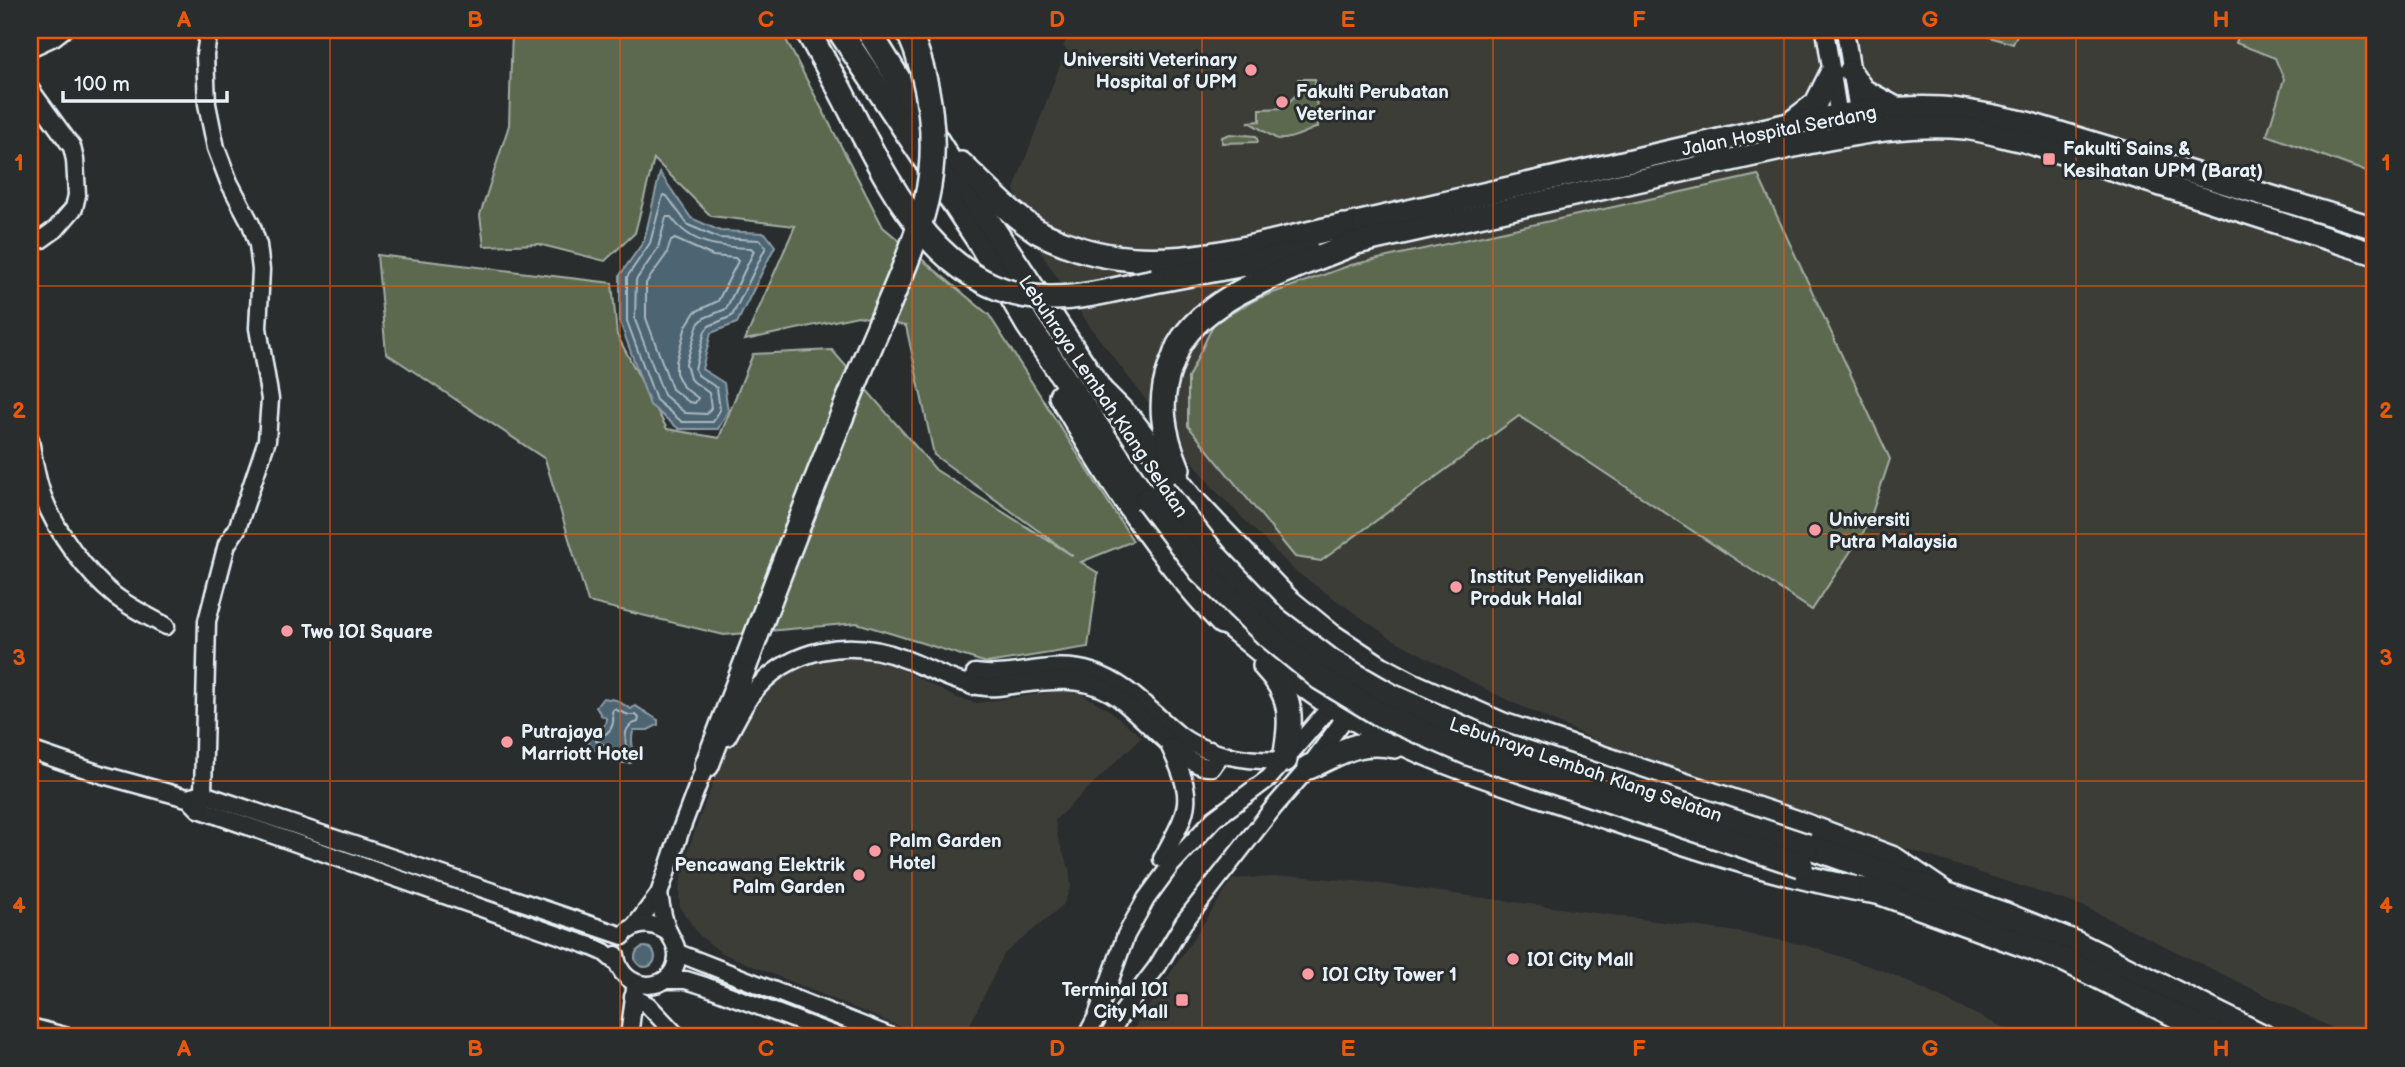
<svg xmlns="http://www.w3.org/2000/svg" width="2405" height="1067" font-family="'Balsamiq Sans',sans-serif">
<style>
.built{fill:#3e3c39}
.green{fill:#5d6950;stroke:#a2ada4;stroke-width:2}
.water{fill:#4e6572;stroke:#8c9da8;stroke-width:2}
.lines{fill:none;stroke-linecap:round;stroke-linejoin:round}
.shore{stroke:#aab9c2;stroke-width:2}
.minor-casing{stroke:#e8f1f8;stroke-width:21}
.major-casing{stroke:#e8f1f8;stroke-width:26}
.highway-casing{stroke:#e8f1f8;stroke-width:28}
.minor{stroke:#2a2d2e;stroke-width:16}
.major{stroke:#2a2d2e;stroke-width:21}
.highway{stroke:#2a2d2e;stroke-width:23}
.highway-bridge-casing{stroke:#e8f1f8;stroke-width:28;stroke-linecap:butt}
.highway-bridge{stroke:#2a2d2e;stroke-width:23}
.grid{fill:none;stroke:#e8590c;stroke-width:2;stroke-opacity:0.55}
.poi-dot{fill:#ff9aa2;stroke:#2a2d2e;stroke-width:2.5}
.labels{text-anchor:middle;stroke-width:6;stroke-linejoin:round;paint-order:stroke}
.poi-label{font-size:19px;font-weight:bold;fill:#e8f1f8;stroke:#2a2d2e;text-anchor:start}
.street-label{font-size:19px;fill:#e8f1f8;stroke:#2a2d2e}
.neatline{fill:none;stroke:#e8590c;stroke-width:2.5}
.grid-label{font-size:23px;text-anchor:middle;font-weight:bold;fill:#e8590c}
</style>
<rect width="100%" height="100%" fill="#2a2d2e"/>
<filter id="ink" filterUnits="userSpaceOnUse"><feTurbulence type="fractalNoise" baseFrequency=".0143" numOctaves="2"/><feDisplacementMap in="SourceGraphic" scale="14" xChannelSelector="R" yChannelSelector="G"/><feConvolveMatrix kernelMatrix="1 2 1 2 8 2 1 2 1" color-interpolation-filters="sRGB"/></filter>
<g filter="url(#ink)">
<!-- built -->
<g class="built">
<polygon points="1071,30 2375,30 2375,1037 2351,1037 2085,907 1871,837 1593,739 1499,696 1389,637 1295,571 1214,489 1091,328 1037,247 1014,189 1066,49 1063,47"/>
<polygon points="827,657 856,657 887,662 957,698 977,703 1073,689 1109,710 1142,737 1055,820 1058,839 1069,868 1071,886 1063,905 1004,954 964,1037 925,1037 722,953 700,936 680,908 679,891 684,863 699,819 725,751 739,725 764,691 780,676 801,664"/>
<polygon points="1295,876 1366,882 1737,932 1805,945 1887,972 2023,1037 1128,1037 1233,879"/>
</g>
<!-- green -->
<g class="green">
<polygon points="512,30 781,30 883,227 989,315 1133,541 1081,562 1098,573 1088,647 987,663 857,623 724,635 588,602 545,459 386,353 377,255 612,283 617,335 667,429 719,438 753,354 832,350 936,470 1073,556 934,455 906,326 858,316 745,340 795,226 711,216 654,159 635,233 605,261 538,244 484,246 480,215 509,125"/>
<polygon points="1966,30 2019,30 2013,44"/>
<polygon points="2220,30 2375,30 2375,175 2267,135 2284,79 2275,58 2236,43 2238,36"/>
<path d="M1298,79H1315L1318,127C1307,131 1289,141 1278,139C1273,138 1256,125 1248,122L1260,121V109L1283,108L1301,90L1297,86Z"/>
<polygon points="1230,134 1256,136 1258,142 1222,143 1222,137"/>
<polygon points="1758,175 1890,459 1868,525 1812,610 1519,416 1321,561 1295,557 1188,426 1188,378 1214,323 1259,298 1351,265"/>
</g>
<!-- water -->
<g class="water">
<polygon points="660,173 691,218 720,231 765,233 775,246 737,323 711,333 702,369 724,383 728,411 718,429 679,429 650,405 620,322 620,275 644,241"/>
<path d="M603,698L616,700L631,709L635,706C638,707 656,719 658,720V725L648,730H634C628,740 637,752 631,763H622L605,752L591,749L587,740L592,731C601,729 606,727 606,718L601,715L596,707Z"/>
<circle cx="645" cy="957" r="10"/>
</g>
<g class="lines">
<!-- shore -->
<g class="shore">
<polygon points="663,195 667,196 688,225 719,238 760,240 766,247 732,316 709,326 705,331 695,369 698,375 717,388 720,410 713,422 682,422 656,400 627,321 627,277 650,243"/>
<path d="M666,217H671C691,245 719,247 751,248L754,251L726,309L704,318L698,324L686,364L690,379L709,393L711,408L707,414L685,413L664,395L635,320L636,280L658,248Z"/>
<polygon points="675,239 713,256 735,258 738,261 718,301 695,312 686,326 676,362 676,373 683,387 698,398 695,403 689,402 672,389 646,318 646,283 666,255 671,241"/>
<path d="M614,709L629,715H636L639,718L638,722C622,726 625,739 627,752L624,755L596,741L597,738C610,734 616,725 612,712Z"/>
</g>
<!-- minor casing -->
<g class="minor-casing">
<g id="minor">
<polyline points="1825,30 1842,136"/>
<polyline points="1845,30 1860,124"/>
<polyline points="30,48 54,37 63,30"/>
<polyline points="30,89 72,147 75,160 77,195 74,208 56,229 42,239 30,244"/>
<path d="M30,439C33,458 36,478 43,497C56,531 86,573 115,596C131,608 149,617 166,626"/>
<path d="M972,686L975,673C1014,679 1052,659 1092,672C1127,683 1150,711 1178,734C1205,756 1252,762 1285,760"/>
<path d="M727,737C735,723 742,708 751,695C789,647 850,637 905,659C931,669 958,685 986,687C995,688 1004,686 1012,685C1046,681 1080,675 1111,693C1137,707 1185,771 1212,767L1217,760L1216,755L1210,750"/>
<polyline points="30,750 103,775 187,798 203,794 623,936"/>
<polyline points="192,802 199,809 590,946 604,952 617,963"/>
<polyline points="199,809 203,794 207,621 227,544 237,529 267,440 270,399 258,328 261,270 258,245 251,224 229,182 216,148 207,104 205,55 209,30"/>
<path d="M1162,859C1189,808 1196,802 1170,747"/>
<polyline points="635,926 659,894 680,832 702,774 712,758"/>
<path d="M629,930C643,921 656,924 669,933"/>
<polyline points="678,953 892,1037"/>
<path d="M616,955C620,994 675,995 677,957C678,946 672,940 668,931C663,920 661,907 659,894"/>
<polyline points="665,980 686,980 705,986 840,1037"/>
<polyline points="633,997 648,1005 678,1037"/>
<polyline points="30,1027 68,1037"/>
<polyline points="629,1037 635,989"/>
<polyline points="1086,1037 1097,1016 1126,935 1146,899 1171,865 1214,819 1269,778 1338,698"/>
<polyline points="1108,1037 1122,1013 1157,967 1184,922 1274,807 1309,767 1353,707"/>
</g>
</g>
<!-- major casing -->
<g class="major-casing">
<g id="major">
<polyline points="1850,71 1863,90 1896,108"/>
<polyline points="1790,123 1816,103 1831,73"/>
<path d="M1343,226L1789,124C1839,116 1889,105 1941,108C1970,110 1998,117 2027,123L2375,228"/>
<path d="M1352,244L1808,143C1859,133 1913,123 1965,128C1985,131 2005,137 2024,141L2375,254"/>
</g>
</g>
<!-- highway casing -->
<g class="highway-casing">
<g id="highway">
<polyline points="807,30 838,86"/>
<polyline points="839,30 979,241 1028,325 1147,500"/>
<polyline points="868,30 968,191 1111,406"/>
<path d="M961,164C985,187 1008,212 1037,231C1045,236 1056,240 1066,244C1156,280 1253,245 1343,226"/>
<polyline points="1154,281 1308,252"/>
<polyline points="1104,394 1132,422 1191,499 1286,599 1330,635 1380,668 1412,685 1503,725 1801,824 1894,859 1944,893"/>
<path d="M1061,396C1107,475 1158,555 1222,622"/>
<path d="M1178,469C1163,433 1157,402 1171,365C1174,359 1176,351 1179,345C1208,293 1300,266 1352,244"/>
<path d="M1211,610C1257,646 1300,687 1350,716C1424,759 1506,783 1586,810C1684,843 1780,877 1882,893"/>
<path d="M1265,666C1295,697 1291,720 1285,760"/>
<polyline points="707,765 749,655"/>
<path d="M1309,767C1342,752 1357,739 1395,746"/>
<polyline points="1807,846 2003,914 2073,942 2264,1037"/>
<polyline points="1870,889 2065,960 2219,1037"/>
</g>
</g>
<!-- minor -->
<use href="#minor" class="minor"/>
<!-- major -->
<use href="#major" class="major"/>
<!-- highway -->
<use href="#highway" class="highway"/>
<!-- highway-bridge casing -->
<g class="highway-bridge-casing">
<g id="highway-bridge">
<path d="M838,86C884,173 933,295 1048,298C1083,299 1120,288 1154,281"/>
<polyline points="1163,490 1216,557 1275,619 1332,662 1391,696 1492,741 1807,846"/>
<polyline points="1147,500 1201,571 1265,633 1320,678 1381,715 1468,753 1801,865"/>
<path d="M749,655C786,555 825,457 865,359C886,308 913,255 926,201C939,146 931,81 908,30"/>
</g>
</g>
<!-- highway-bridge -->
<use href="#highway-bridge" class="highway-bridge"/>
</g>
</g>
<!-- grid -->
<path class="grid" d="M330,30V1037M620,30V1037M912,30V1037M1202,30V1037M1493,30V1037M1784,30V1037M2076,30V1037M30,286H2375M30,534H2375M30,781H2375"/>
<!-- markers -->
<g class="poi-dot">
<circle cx="1251" cy="70" r="7"/>
<circle cx="1282" cy="102" r="7"/>
<rect x="2042" y="152" width="14" height="14" rx="3.5"/>
<circle cx="1815" cy="530" r="7"/>
<circle cx="1456" cy="587" r="7"/>
<circle cx="287" cy="631" r="7"/>
<circle cx="507" cy="742" r="7"/>
<circle cx="875" cy="851" r="7"/>
<circle cx="859" cy="875" r="7"/>
<circle cx="1513" cy="959" r="7"/>
<circle cx="1308" cy="974" r="7"/>
<rect x="1175" y="993" width="14" height="14" rx="3.5"/>
</g>
<g class="labels">
<!-- poi labels -->
<g class="poi-label">
<text x="1237" y="66" text-anchor="end">Universiti Veterinary<tspan x="1237" dy="22">Hospital of UPM</tspan></text>
<text x="1296" y="98">Fakulti Perubatan<tspan x="1296" dy="22">Veterinar</tspan></text>
<text x="2063" y="155">Fakulti Sains &amp;<tspan x="2063" dy="22">Kesihatan UPM (Barat)</tspan></text>
<text x="1829" y="526">Universiti<tspan x="1829" dy="22">Putra Malaysia</tspan></text>
<text x="1470" y="583">Institut Penyelidikan<tspan x="1470" dy="22">Produk Halal</tspan></text>
<text x="301" y="638">Two IOI Square</text>
<text x="521" y="738">Putrajaya<tspan x="521" dy="22">Marriott Hotel</tspan></text>
<text x="889" y="847">Palm Garden<tspan x="889" dy="22">Hotel</tspan></text>
<text x="845" y="871" text-anchor="end">Pencawang Elektrik<tspan x="845" dy="22">Palm Garden</tspan></text>
<text x="1527" y="966">IOI City Mall</text>
<text x="1322" y="981">IOI CIty Tower 1</text>
<text x="1168" y="996" text-anchor="end">Terminal IOI<tspan x="1168" dy="22">City Mall</tspan></text>
</g>
<!-- street labels -->
<g class="street-label">
<text transform="translate(1779 130) rotate(-11)" y="7">Jalan Hospital Serdang</text>
<text transform="translate(1104 396) rotate(56)" y="7">Lebuhraya Lembah Klang Selatan</text>
<text transform="translate(1586 769) rotate(19)" y="7">Lebuhraya Lembah Klang Selatan</text>
</g>
</g>
<!-- margin -->
<rect width="2405" height="1067" fill="none" stroke="#2a2d2e" stroke-width="77"/>
<!-- scale -->
<path d="M63 91v10h164v-10" fill="none" stroke="#e8f1f8" stroke-width="3.5"/>
<text x="74" y="91" font-size="21" fill="#e8f1f8" stroke="#2a2d2e" stroke-width="5" paint-order="stroke">100 m</text>
<rect x="38" y="38" width="2328" height="990" class="neatline"/>
<g class="grid-label">
<text x="184" y="27">A</text>
<text x="475" y="27">B</text>
<text x="766" y="27">C</text>
<text x="1057" y="27">D</text>
<text x="1348" y="27">E</text>
<text x="1639" y="27">F</text>
<text x="1930" y="27">G</text>
<text x="2221" y="27">H</text>
<text x="19" y="170">1</text>
<text x="2386" y="170">1</text>
<text x="19" y="418">2</text>
<text x="2386" y="418">2</text>
<text x="19" y="665">3</text>
<text x="2386" y="665">3</text>
<text x="19" y="913">4</text>
<text x="2386" y="913">4</text>
<text x="184" y="1056">A</text>
<text x="475" y="1056">B</text>
<text x="766" y="1056">C</text>
<text x="1057" y="1056">D</text>
<text x="1348" y="1056">E</text>
<text x="1639" y="1056">F</text>
<text x="1930" y="1056">G</text>
<text x="2221" y="1056">H</text>
</g>
</svg>
